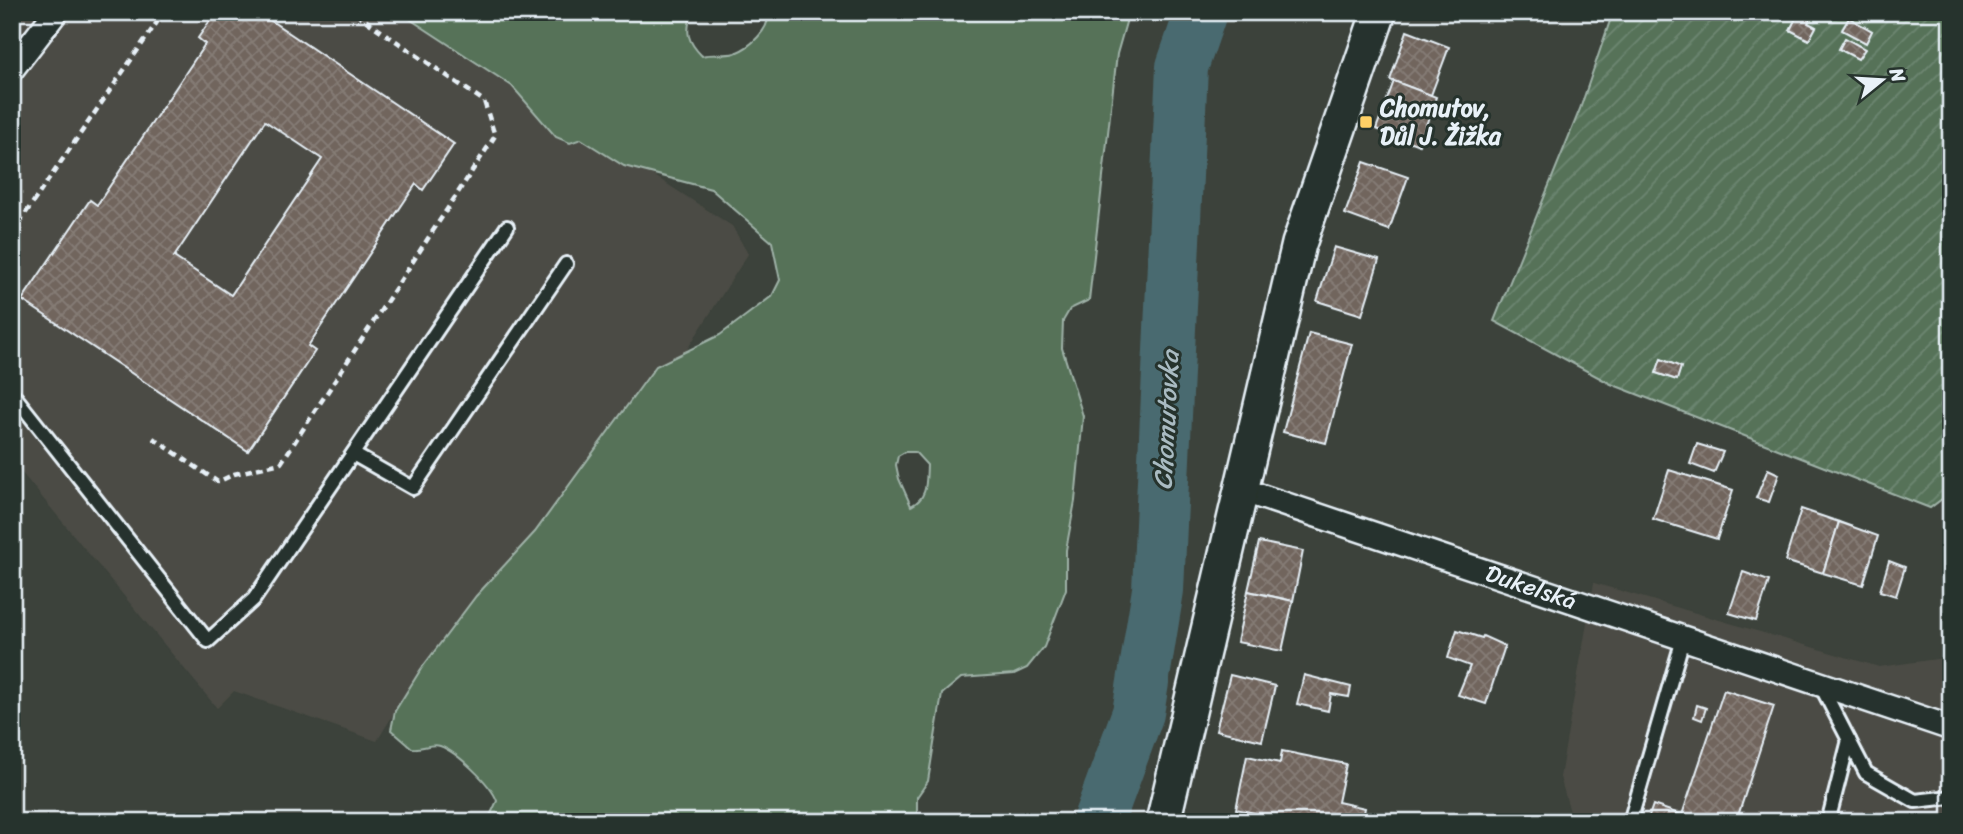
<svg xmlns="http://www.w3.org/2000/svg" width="1963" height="834" font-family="Sriracha,sans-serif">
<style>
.built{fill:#4c4c45}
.grass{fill:#567259;stroke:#9fb2a8;stroke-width:2;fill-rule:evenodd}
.garden{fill:url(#garden-furrows);stroke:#9fb2a8;stroke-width:2;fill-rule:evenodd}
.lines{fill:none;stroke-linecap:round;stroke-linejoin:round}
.river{stroke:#4a6a70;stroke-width:52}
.building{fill:url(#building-cross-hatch);stroke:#e8f1f8;stroke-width:2;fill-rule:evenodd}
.lane-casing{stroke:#e8f1f8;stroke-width:18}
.street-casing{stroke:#e8f1f8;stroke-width:28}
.secondary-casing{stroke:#e8f1f8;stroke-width:38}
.path{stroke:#e8f1f8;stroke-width:4.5;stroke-dasharray:7 5;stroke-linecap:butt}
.lane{stroke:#26332d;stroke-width:12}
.street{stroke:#26332d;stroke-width:23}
.secondary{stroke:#26332d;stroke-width:33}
.poi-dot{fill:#ffd166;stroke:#26332d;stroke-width:2.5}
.labels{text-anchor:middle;stroke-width:6;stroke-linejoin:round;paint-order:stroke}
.poi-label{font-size:24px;font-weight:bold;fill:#e8f1f8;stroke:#26332d;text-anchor:start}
.street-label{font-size:24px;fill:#e8f1f8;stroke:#26332d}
.water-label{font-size:26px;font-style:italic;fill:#a9bbc2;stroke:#26332d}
</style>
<defs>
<pattern id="garden-furrows" width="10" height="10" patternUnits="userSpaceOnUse" patternTransform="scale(1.75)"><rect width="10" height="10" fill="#567259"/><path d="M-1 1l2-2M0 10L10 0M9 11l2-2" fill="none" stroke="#6e8772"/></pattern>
<pattern id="building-cross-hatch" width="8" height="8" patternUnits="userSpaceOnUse" patternTransform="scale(1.75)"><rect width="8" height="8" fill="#71655d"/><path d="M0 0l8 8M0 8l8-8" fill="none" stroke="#857c75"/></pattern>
</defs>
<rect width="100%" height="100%" fill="#3c423b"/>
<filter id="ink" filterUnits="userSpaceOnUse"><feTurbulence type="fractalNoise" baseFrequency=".0143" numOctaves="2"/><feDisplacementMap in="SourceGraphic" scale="14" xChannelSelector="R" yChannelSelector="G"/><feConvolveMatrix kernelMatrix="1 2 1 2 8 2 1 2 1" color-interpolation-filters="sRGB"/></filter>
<g filter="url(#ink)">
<!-- built -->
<g class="built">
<polygon points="12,12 398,12 512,86 556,137 564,142 575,143 581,139 624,166 653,175 732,226 748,254 686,351 656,366 535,532 476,596 421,669 377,741 234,691 217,708 12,461"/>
<polygon points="1594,583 1879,667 1951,657 1951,822 1573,822 1560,777"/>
</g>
<!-- grass -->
<path class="grass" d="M399,12H693C684,31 688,42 702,56C713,53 725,56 735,53C749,48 771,29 768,12H1129L1117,54L1089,300L1070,309L1063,321L1062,348L1083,416L1075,501L1066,550V589L1044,647L1027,668L1014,674L961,678L942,694L928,781L917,797V822H487L497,801C491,784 457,752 440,746C430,743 421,750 412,748L391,730L395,711L421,669L476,596L535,532L656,366L720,335L772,296L780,280L772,242L711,189L624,166L581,139L570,143L556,137L512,86ZM905,452H915L927,465C926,482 928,498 911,506L899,479L896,465L898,456Z"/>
<!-- garden -->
<path class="garden" d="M1613,12H1799L1790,30L1809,40L1816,27L1808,23L1810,17L1801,12H1951V492L1930,508L1611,384L1494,321L1580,109ZM1849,18L1872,31L1866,43L1842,29ZM1845,38L1864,49L1858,59L1839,49ZM1661,359L1681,367L1676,380L1656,373Z"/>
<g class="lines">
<!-- river -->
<polyline class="river" points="1098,822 1138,713 1158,590 1182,67 1201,12"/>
</g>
<!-- building -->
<g class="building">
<path d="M216,12H258L454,144L423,190L416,184L308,346L315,351L248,451L22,300L90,200L97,205L205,44L198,38ZM265,121L322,159L231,295L174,257Z"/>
<polygon points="1799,12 1810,18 1808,23 1816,27 1809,40 1790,30"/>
<polygon points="1849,18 1872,31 1866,43 1842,30"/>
<polygon points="1407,31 1449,47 1431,95 1390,80"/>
<polygon points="1845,38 1865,49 1858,59 1839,49"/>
<polygon points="1394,81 1436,97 1419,145 1376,129"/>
<polygon points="1364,162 1408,177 1389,230 1345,214"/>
<polygon points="1334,247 1379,260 1362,315 1317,301"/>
<polygon points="1309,333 1352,344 1326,443 1283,432"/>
<polygon points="1661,359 1681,367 1677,380 1656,373"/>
<polygon points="1697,444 1723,452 1714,473 1690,464"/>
<polygon points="1768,469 1779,474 1769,502 1756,498"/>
<polygon points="1669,470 1733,490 1717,539 1653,519"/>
<polygon points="1801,509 1839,522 1823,573 1785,561"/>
<polygon points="1839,522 1878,536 1863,585 1823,573"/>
<polygon points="1259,542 1303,551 1293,601 1248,591"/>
<polygon points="1889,561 1905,567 1896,596 1880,591"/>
<polygon points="1743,572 1769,581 1756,621 1729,613"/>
<polygon points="1248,591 1293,601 1282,651 1237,642"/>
<polygon points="1457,630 1482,638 1483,636 1505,646 1486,704 1458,695 1470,666 1448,658"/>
<polygon points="1230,675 1275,686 1262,741 1216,730"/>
<polygon points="1304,675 1351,687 1349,697 1331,694 1328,711 1297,704"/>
<polygon points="1724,690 1774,706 1736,822 1647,822 1653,805 1682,815"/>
<polygon points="1697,705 1706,708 1702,720 1694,717"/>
<polygon points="1282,751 1346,764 1338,802 1365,808 1362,822 1296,822 1236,809 1247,756 1280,763"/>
</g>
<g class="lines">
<!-- lane casing -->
<g class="lane-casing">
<g id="lane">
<polyline points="12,393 208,641 254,599 507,227"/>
<polyline points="353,454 413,488 566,264"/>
<polyline points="1821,686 1866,773 1915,801 1951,797"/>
<polyline points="1632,815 1683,639"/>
<polyline points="1828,822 1849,740"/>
</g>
</g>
<!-- street casing -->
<g class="street-casing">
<g id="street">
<polyline points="12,69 56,12"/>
<path id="s1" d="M1239,489L1951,728"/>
</g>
</g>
<!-- secondary casing -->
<g class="secondary-casing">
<polyline id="secondary" points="1163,822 1299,244 1379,12"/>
</g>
<!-- path -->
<g class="path">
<polyline points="12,233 164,12"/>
<polyline points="153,438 218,482 234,474 281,463 495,136 484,101 353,12"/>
</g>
<!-- lane -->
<use href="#lane" class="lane"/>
<!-- street -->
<use href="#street" class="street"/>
<!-- secondary -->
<use href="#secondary" class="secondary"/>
</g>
</g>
<!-- markers -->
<rect class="poi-dot" x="1359" y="115" width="14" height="14" rx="3.5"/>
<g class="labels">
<!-- poi labels -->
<g class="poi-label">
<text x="1380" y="116">Chomutov,<tspan x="1380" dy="28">Důl J. Žižka</tspan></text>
</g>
<!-- street labels -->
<g class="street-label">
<text dy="8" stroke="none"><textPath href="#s1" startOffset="308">Dukelská</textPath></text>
</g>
<!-- water labels -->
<g class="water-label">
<text transform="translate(1166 420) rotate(-87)" y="9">Chomutovka</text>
</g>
</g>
<!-- margin -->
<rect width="1963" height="834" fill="none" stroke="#26332d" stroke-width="42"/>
<rect x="21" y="21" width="1921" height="792" fill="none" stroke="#e8f1f8" stroke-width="2.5" filter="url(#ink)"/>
<!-- north arrow -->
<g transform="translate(1882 80) rotate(72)" stroke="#26332d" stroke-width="5" paint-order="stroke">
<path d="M0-5L12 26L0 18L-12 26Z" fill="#e8f1f8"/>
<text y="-10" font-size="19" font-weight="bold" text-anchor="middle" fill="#e8f1f8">N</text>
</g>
</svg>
